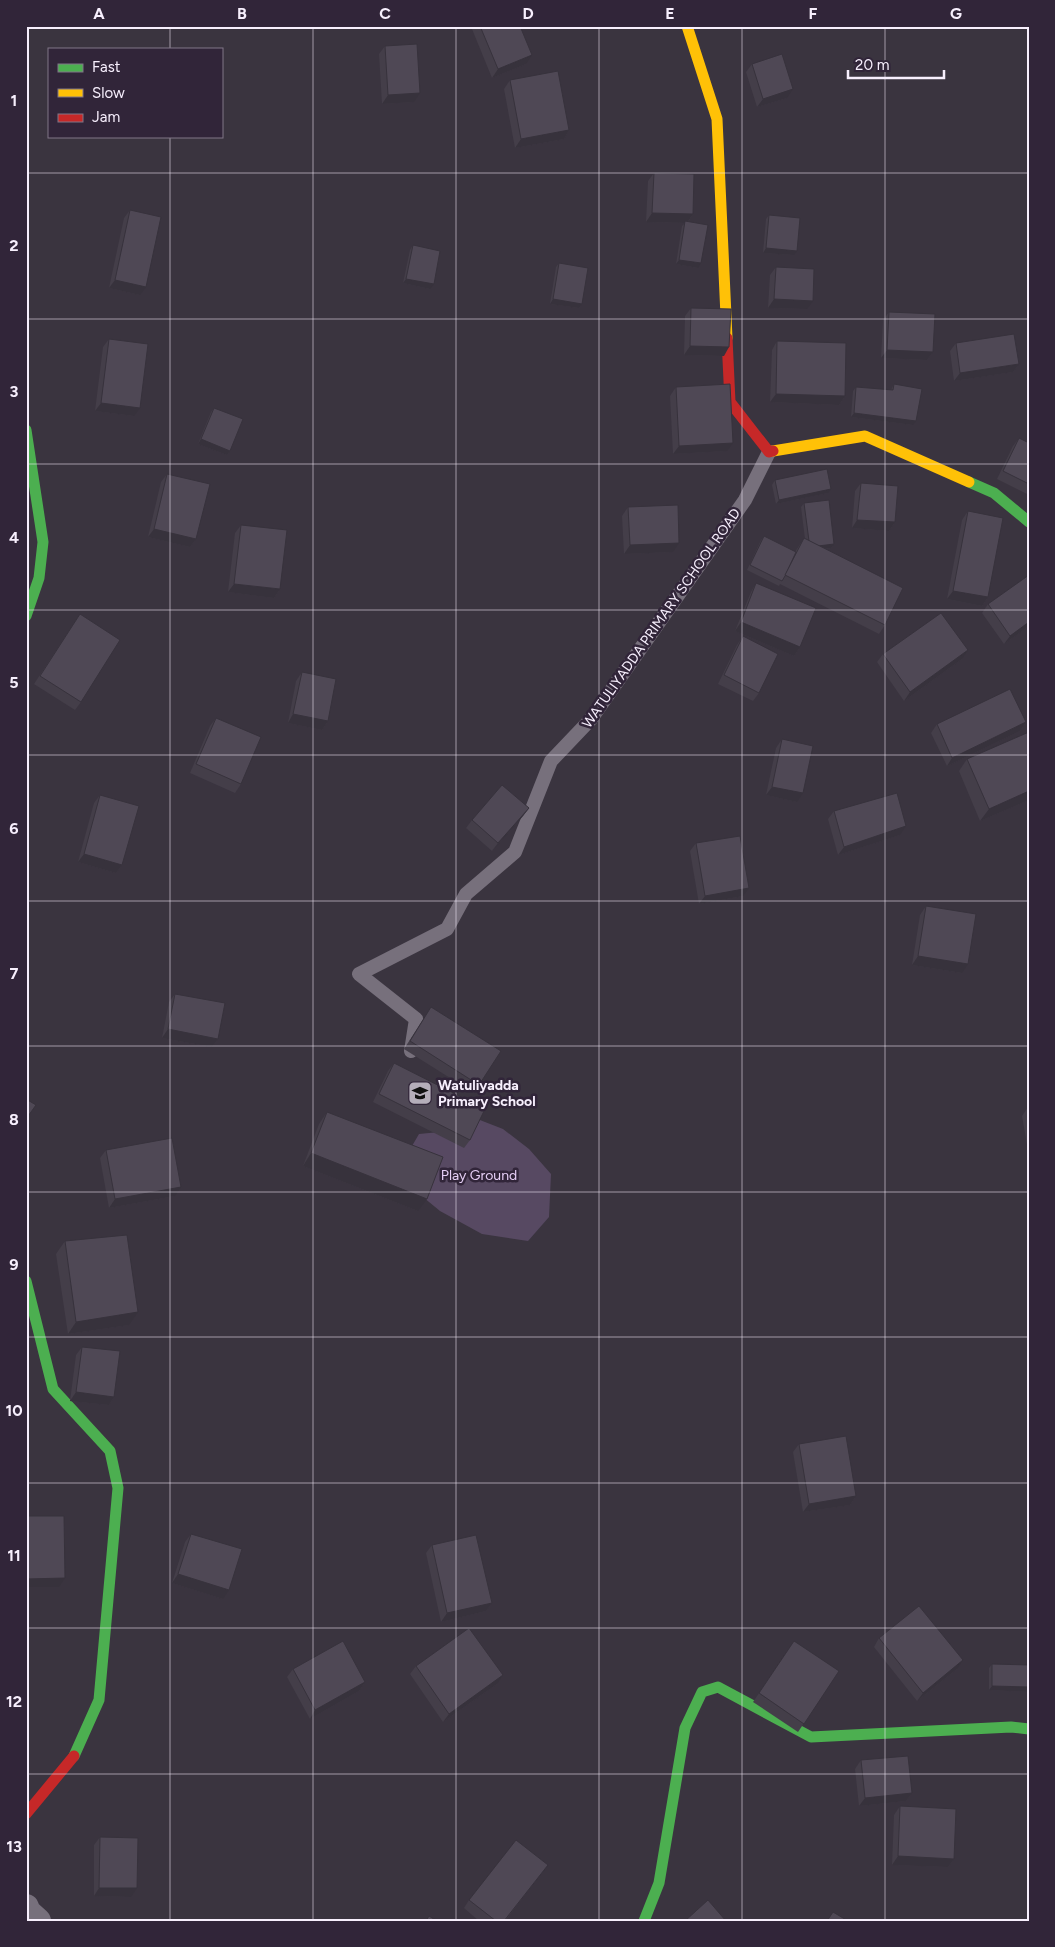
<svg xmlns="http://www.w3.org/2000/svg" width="1055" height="1947" font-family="Figtree,sans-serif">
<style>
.green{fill:#574962}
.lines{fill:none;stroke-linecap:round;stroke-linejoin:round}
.lane{stroke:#77707c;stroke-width:14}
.street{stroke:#77707c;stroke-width:26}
.fast{stroke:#4caf50;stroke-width:11}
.slow{stroke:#ffc107;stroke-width:11}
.jam{stroke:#c62828;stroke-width:11}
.wall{fill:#443e49}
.shaded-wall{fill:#37323c}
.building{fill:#4f4855;stroke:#37323c}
.grid{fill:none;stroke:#f7effd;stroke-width:1;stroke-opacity:0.55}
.labels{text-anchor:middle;stroke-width:5;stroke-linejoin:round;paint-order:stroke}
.street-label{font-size:14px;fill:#f7effd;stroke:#312539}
.poi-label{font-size:14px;font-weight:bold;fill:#f7effd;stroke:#312539;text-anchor:start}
.park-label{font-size:14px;fill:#e6cff6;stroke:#312539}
.neatline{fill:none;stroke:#f7effd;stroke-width:2}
.grid-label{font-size:16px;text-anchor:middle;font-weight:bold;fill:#f7effd}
</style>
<rect width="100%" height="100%" fill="#3a343f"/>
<!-- green -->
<polygon class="green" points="467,1115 503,1129 529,1149 551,1174 549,1217 528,1241 482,1234 440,1211 412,1188 405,1158 419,1134 450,1131"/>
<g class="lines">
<!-- lane -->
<polyline class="lane" points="411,1051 416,1019 359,974 447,929 466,894 515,852 551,761 591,719 745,500 769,452"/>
<!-- street -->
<polyline class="street" points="26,1907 28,1912 38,1921"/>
<!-- fast -->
<g class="fast">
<polyline points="26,430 43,542 39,578 26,616"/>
<polyline points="969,482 994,493 1029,522"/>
<polyline points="26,1281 53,1389 110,1451 118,1488 99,1700 74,1756"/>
<polyline points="644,1921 659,1883 685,1728 702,1692 718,1687 811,1737 1011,1727 1029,1729"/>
</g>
<!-- slow -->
<g class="slow">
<polyline points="687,26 717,119 727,338"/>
<polyline points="773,451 865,436 969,482"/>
</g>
<!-- jam -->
<g class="jam">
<polyline points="727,338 730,402 769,452 773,451"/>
<polyline points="26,1814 74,1756"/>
</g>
</g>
<!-- wall -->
<g class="wall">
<polygon points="473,26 520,26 526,64 492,78 472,29"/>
<polygon points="385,46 414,102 382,104 379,54"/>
<polygon points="752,64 787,98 757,107 746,72"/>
<polygon points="510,80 569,130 564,139 515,148 504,89"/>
<polygon points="654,173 693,214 688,222 698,268 676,264 682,226 685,223 646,222 648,181"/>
<polygon points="130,210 140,295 109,288 124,218"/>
<polygon points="769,215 794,255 763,253 766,219"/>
<polygon points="413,245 430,289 403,283 410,250"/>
<polygon points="559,263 582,304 579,308 550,304 556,267"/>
<polygon points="776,267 807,309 768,308 770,275"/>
<polygon points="691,308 724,356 684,355 685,316"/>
<polygon points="889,312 933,352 927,360 881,358 883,320"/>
<polygon points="109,339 134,416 95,411 103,347"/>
<polygon points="777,341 845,396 839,405 770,402 772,350"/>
<polygon points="956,343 1019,364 1013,372 954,381 950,351"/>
<polygon points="894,384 913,425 851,417 853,391 856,387 891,390"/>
<polygon points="676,387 727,451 673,454 670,396"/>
<polygon points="214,408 230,451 227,455 198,444 211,412"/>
<polygon points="1019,438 1029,443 1029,495 997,479 1013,446"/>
<polygon points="167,474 196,539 190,547 148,537 161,482"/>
<polygon points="775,480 828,493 776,504 772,485"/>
<polygon points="861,483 895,522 889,531 852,528 855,491"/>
<polygon points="804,503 834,544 831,548 825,549 885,625 879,634 780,584 779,586 747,570 761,540 764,536 795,552 804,538 805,539 801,507"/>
<polygon points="628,507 673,552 624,554 622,516"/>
<polygon points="968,511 988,597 982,606 947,599 962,520"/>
<polygon points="241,525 280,589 274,598 228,592 235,533"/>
<polygon points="756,583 800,647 794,656 735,631 751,592"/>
<polygon points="988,604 1029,626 1004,644 982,613"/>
<polygon points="80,614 81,702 75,710 34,684"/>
<polygon points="743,636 759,693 753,701 718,684 737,645"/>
<polygon points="883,654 962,659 904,701 877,662"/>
<polygon points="302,672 328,721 322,730 288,723 296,681"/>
<polygon points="216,718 241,784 235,793 190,773 210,726"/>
<polygon points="1026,722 1020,731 947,766 931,733 937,724"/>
<polygon points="1029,732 1029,800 980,821 959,771 967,759"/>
<polygon points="782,739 797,802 766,795 776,748"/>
<polygon points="100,795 122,865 116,873 78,862 94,803"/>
<polygon points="529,808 523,816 492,851 466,828 472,820"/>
<polygon points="834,811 900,835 838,855 828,819"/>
<polygon points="696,843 743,896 699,904 690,851"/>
<polygon points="926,906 962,973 912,965 920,915"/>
<polygon points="175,994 218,1039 212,1047 162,1038 169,1002"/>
<polygon points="431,1007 479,1085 474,1093 404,1049"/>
<polygon points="394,1063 470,1140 464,1148 373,1102 388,1071"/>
<polygon points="1028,1107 1029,1107 1029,1156 1022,1116"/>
<polygon points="327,1112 418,1211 303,1166 319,1124"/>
<polygon points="106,1150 175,1196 109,1208 100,1158"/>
<polygon points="65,1241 129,1325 68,1334 56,1254"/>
<polygon points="82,1347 114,1397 109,1405 70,1401 76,1355"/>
<polygon points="799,1444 856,1496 850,1505 803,1512 793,1452"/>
<polygon points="191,1534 223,1599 172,1583 185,1542"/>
<polygon points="432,1545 492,1603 486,1611 441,1622 426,1553"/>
<polygon points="879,1638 957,1669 917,1701 874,1647"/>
<polygon points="794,1641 839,1671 798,1732 753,1702"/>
<polygon points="992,1664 1029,1665 1029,1692 989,1690 989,1668"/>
<polygon points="416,1666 497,1684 443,1722 410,1674"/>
<polygon points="293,1669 365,1682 359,1691 310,1719 287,1677"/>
<polygon points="861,1760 912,1793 906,1801 859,1806 855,1769"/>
<polygon points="900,1806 954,1859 948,1867 892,1865 894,1815"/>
<polygon points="100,1837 131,1897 94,1896 94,1845"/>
<polygon points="548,1865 505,1921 479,1921 464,1908 469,1900"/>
</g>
<!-- shaded-wall -->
<g class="shaded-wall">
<polygon points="532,55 526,64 492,78 498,69"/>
<polygon points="793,89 787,98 757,107 763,99"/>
<polygon points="420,93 414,102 382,104 388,95"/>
<polygon points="569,130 564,139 515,148 521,139"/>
<polygon points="652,213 693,214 687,223 646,222"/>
<polygon points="766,248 797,251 794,255 763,253"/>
<polygon points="679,260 701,263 698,268 676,264"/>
<polygon points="406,279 434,284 430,289 403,283"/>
<polygon points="115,280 146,287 140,295 109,288"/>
<polygon points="553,299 582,304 579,308 550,304"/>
<polygon points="774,299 813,301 807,309 768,308"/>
<polygon points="690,346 729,347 724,356 684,355"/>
<polygon points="887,350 933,352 927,360 881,358"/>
<polygon points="1019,364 1013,372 954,381 960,373"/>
<polygon points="776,394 845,396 839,405 770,402"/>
<polygon points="101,403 140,408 134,416 95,411"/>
<polygon points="854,413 916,421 913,425 851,417"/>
<polygon points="201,439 230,451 227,455 198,444"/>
<polygon points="733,443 727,451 673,454 679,446"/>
<polygon points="831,489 828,493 776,504 779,500"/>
<polygon points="857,520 895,522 889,531 852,528"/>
<polygon points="154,529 196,539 190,547 148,537"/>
<polygon points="679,543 673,552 624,554 630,545"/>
<polygon points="834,544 831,548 806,551 809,546"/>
<polygon points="234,584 280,589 274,598 228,592"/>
<polygon points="953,591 988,597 982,606 947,599"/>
<polygon points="741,622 800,647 794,656 735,631"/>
<polygon points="1029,622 1029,626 1004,644 1010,636"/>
<polygon points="968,650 962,659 904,701 910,692"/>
<polygon points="293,714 328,721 322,730 288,723"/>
<polygon points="1026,722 1020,731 947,766 952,758"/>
<polygon points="772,787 803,793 797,802 766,795"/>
<polygon points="1029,791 1029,800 980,821 989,809"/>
<polygon points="529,808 523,816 492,851 498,843"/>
<polygon points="906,826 900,835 838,855 844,847"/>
<polygon points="84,854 122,865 116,873 78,862"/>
<polygon points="749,888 743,896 699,904 705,896"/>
<polygon points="918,956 968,964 962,973 912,965"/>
<polygon points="168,1029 218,1039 212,1047 162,1038"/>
<polygon points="311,1153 427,1199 418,1211 303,1166"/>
<polygon points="181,1187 175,1196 109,1208 115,1199"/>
<polygon points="138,1312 129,1325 68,1334 76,1322"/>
<polygon points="76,1392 114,1397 109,1405 70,1401"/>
<polygon points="856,1496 850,1505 803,1512 809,1504"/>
<polygon points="178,1574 229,1590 223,1599 172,1583"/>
<polygon points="65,1578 59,1587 26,1587 26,1579"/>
<polygon points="492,1603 486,1611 441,1622 447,1613"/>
<polygon points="963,1660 957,1669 917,1701 923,1693"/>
<polygon points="503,1675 497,1684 443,1722 449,1714"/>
<polygon points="365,1682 359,1691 310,1719 315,1710"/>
<polygon points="992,1686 1029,1687 1029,1692 989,1690"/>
<polygon points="912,1793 906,1801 859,1806 865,1798"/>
<polygon points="898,1856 954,1859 948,1867 892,1865"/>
<polygon points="99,1888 137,1888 131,1897 94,1896"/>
</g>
<!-- building -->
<g class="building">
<polygon points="480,26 520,26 532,55 498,69"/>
<polygon points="417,44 420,93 388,95 385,46"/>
<polygon points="782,54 793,89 763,99 752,64"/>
<polygon points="558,71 569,130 521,139 510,80"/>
<polygon points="654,173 694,174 693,214 652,213"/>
<polygon points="130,210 161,217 146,287 115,280"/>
<polygon points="769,215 800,218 797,251 766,248"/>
<polygon points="685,221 708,225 701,263 679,260"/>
<polygon points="413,245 440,251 434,284 406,279"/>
<polygon points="559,263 588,268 582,304 553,299"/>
<polygon points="776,267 814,269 813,301 774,299"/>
<polygon points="691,308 731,309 729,347 690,346"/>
<polygon points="889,312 935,314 933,352 887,350"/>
<polygon points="1014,334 1019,364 960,373 956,343"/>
<polygon points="109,339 148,344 140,408 101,403"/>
<polygon points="777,341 846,343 845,396 776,394"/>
<polygon points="730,384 733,443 679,446 676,387"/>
<polygon points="894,384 922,389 916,421 854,413 856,387 893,390"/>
<polygon points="214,408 243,419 230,451 201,439"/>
<polygon points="1019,438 1029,443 1029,484 1003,471"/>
<polygon points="827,469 831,489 779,500 775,480"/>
<polygon points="167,474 210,484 196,539 154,529"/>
<polygon points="861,483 898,486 895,522 857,520"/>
<polygon points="829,500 834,544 818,546 809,541 804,503"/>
<polygon points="678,505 679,543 630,545 628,507"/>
<polygon points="968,511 1003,518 988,597 953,591"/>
<polygon points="241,525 287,530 280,589 234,584"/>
<polygon points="764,536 796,552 785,576 782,581 750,565"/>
<polygon points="804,538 903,588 885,625 785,575"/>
<polygon points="1029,575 1029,622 1010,636 988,604"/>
<polygon points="756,583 816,608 800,647 741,622"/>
<polygon points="941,613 968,650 910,692 883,654"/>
<polygon points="80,614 120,640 81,702 40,676"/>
<polygon points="743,636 778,654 759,693 724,675"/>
<polygon points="302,672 336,679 328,721 293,714"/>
<polygon points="1010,689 1026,722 952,758 937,724"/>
<polygon points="216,718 261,737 241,784 196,764"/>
<polygon points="1029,732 1029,791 989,809 967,759"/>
<polygon points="782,739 813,746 803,793 772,787"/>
<polygon points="502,785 529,808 498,843 472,820"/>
<polygon points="897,793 906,826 844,847 834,811"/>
<polygon points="100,795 139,806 122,865 84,854"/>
<polygon points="740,836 749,888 705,896 696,843"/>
<polygon points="926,906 976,914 968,964 918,956"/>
<polygon points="175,994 225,1003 218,1039 168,1029"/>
<polygon points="431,1007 501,1051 479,1085 410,1041"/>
<polygon points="394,1063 485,1109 470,1140 379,1094"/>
<polygon points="26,1099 36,1105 26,1119"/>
<polygon points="327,1112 443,1157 427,1199 311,1153"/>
<polygon points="172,1138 181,1187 115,1199 106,1150"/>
<polygon points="127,1235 138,1312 76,1322 65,1241"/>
<polygon points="82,1347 120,1351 114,1397 76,1392"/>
<polygon points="846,1436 856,1496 809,1504 799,1444"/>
<polygon points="26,1516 64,1516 65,1578 26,1579"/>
<polygon points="191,1534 242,1549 229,1590 178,1574"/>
<polygon points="476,1535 492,1603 447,1613 432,1545"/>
<polygon points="919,1606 963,1660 923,1693 879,1638"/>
<polygon points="469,1628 503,1675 449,1714 416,1666"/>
<polygon points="343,1641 365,1682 315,1710 293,1669"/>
<polygon points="794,1641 839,1671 804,1724 759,1693"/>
<polygon points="992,1664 1029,1665 1029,1687 992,1686"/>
<polygon points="908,1756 912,1793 865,1798 861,1760"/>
<polygon points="900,1806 956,1809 954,1859 898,1856"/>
<polygon points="100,1837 138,1838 137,1888 99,1888"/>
<polygon points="516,1840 548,1865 504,1921 496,1921 469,1900"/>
<polygon points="708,1900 726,1921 685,1921"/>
<polygon points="833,1912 848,1921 827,1921"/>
<polygon points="429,1916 437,1921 426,1921"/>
</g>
<!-- grid -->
<path class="grid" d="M170,26V49M313,26V1921M456,26V1921M599,26V1921M742,26V1921M885,26V1921M170,136V1921M26,173H1029M26,319H1029M26,464H1029M26,610H1029M26,755H1029M26,901H1029M26,1046H1029M26,1192H1029M26,1337H1029M26,1483H1029M26,1628H1029M26,1774H1029"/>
<!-- icons -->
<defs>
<g id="school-square" transform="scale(1.25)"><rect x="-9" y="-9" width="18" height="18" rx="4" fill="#b5aeba" stroke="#312539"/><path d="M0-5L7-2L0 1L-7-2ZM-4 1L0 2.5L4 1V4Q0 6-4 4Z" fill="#111"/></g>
</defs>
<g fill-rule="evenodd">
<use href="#school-square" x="420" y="1093"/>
</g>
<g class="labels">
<!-- street labels -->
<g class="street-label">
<text transform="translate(661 618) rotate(-55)" y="5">WATULIYADDA PRIMARY SCHOOL ROAD</text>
</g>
<!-- poi labels -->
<g class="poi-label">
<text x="438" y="1090">Watuliyadda<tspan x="438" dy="16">Primary School</tspan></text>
</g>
<!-- park labels -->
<g class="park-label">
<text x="479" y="1180">Play Ground</text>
</g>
</g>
<!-- border -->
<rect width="1055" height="1947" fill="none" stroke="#312539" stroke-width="55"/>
<!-- legend -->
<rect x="48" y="48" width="175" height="90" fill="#312539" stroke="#807687"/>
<rect x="58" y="64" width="25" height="8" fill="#4caf50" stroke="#807687"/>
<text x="92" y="72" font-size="15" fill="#f7effd">Fast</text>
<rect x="58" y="89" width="25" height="8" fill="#ffc107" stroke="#807687"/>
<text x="92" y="98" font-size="15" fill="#f7effd">Slow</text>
<rect x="58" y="114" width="25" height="8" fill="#c62828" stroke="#807687"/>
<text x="92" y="122" font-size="15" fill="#f7effd">Jam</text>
<!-- scale -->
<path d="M848 70v8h96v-8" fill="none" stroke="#f7effd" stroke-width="2.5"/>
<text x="855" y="70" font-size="15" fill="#f7effd" stroke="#312539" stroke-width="4" paint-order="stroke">20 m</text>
<rect x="28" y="28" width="1000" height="1892" class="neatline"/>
<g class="grid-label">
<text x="99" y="19">A</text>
<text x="242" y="19">B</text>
<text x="385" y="19">C</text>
<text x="528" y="19">D</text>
<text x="670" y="19">E</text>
<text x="813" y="19">F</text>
<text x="956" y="19">G</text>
<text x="14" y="106">1</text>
<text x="14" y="251">2</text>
<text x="14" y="397">3</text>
<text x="14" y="543">4</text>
<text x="14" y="688">5</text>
<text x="14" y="834">6</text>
<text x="14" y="979">7</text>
<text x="14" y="1125">8</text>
<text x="14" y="1270">9</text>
<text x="14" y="1416">10</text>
<text x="14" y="1561">11</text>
<text x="14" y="1707">12</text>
<text x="14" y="1852">13</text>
</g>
</svg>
